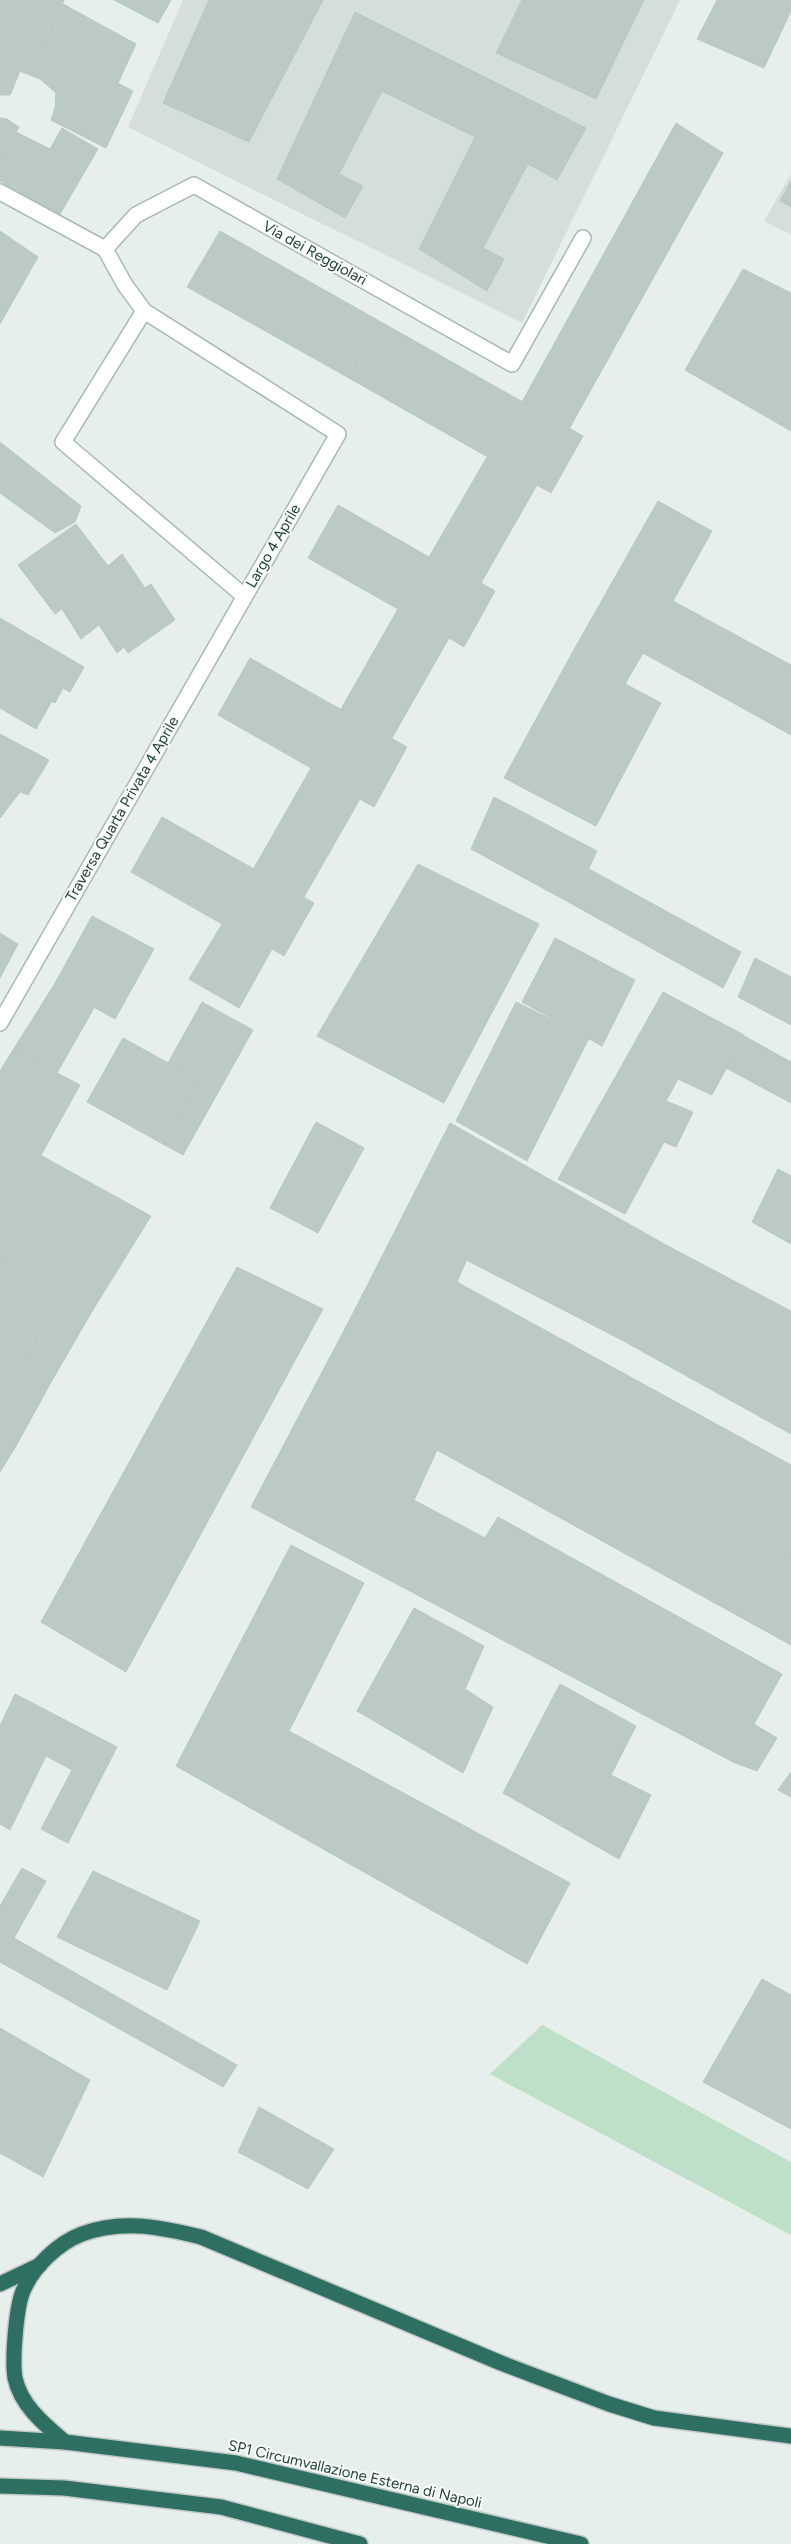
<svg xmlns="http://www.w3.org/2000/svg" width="791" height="2544" font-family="Figtree,sans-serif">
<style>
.built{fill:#d4dfda}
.green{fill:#bfe0c8}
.building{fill:#bbcac4;stroke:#b8c9c2}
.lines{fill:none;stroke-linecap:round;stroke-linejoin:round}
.minor-casing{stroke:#a8b8b2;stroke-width:18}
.highway-casing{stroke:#c2cac8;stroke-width:18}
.minor{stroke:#fff;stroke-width:15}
.highway{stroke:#2f6f62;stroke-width:15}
.labels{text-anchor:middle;stroke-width:4;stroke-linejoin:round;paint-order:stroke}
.street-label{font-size:15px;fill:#24423a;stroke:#f7fbf9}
</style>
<rect width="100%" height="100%" fill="#e6efeb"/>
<!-- built -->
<g class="built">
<polygon points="183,0 680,0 522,323 128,127"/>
<polygon points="791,174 791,235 764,221"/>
</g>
<!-- green -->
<polygon class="green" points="542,2025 791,2162 791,2235 490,2074"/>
<!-- building -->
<g class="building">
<polygon points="0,0 64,0 44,45 0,22"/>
<polygon points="114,0 171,0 158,23"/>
<polygon points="209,0 323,0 249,142 163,103"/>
<polygon points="522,0 644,0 596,99 496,53"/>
<polygon points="717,0 791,0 791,11 764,68 697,39"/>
<polygon points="63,4 136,44 118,83 44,45"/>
<polygon points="355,12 586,128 557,180 528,164 483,248 504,259 487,291 419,249 475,137 382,91 339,174 363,186 345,218 277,179"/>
<polygon points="0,22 133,91 106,148 51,120 55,108 56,93 40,79 20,71 10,95 0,95"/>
<polygon points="0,118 7,119 19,127 0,161"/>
<polygon points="676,123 723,153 569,429 522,402"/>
<polygon points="62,128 98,149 60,214 0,181 0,161 16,132 50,149"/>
<polygon points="791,181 791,207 780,201"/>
<polygon points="0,231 38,257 0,324"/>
<polygon points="220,231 381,322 349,378 187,287"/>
<polygon points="743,269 791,293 791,431 685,370"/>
<polygon points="381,322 583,436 551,493 349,378"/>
<polygon points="0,442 81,506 75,522 55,533 0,493"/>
<polygon points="487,457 537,485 481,583 495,591 464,647 449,638 392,738 341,709 398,609 308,558 338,505 429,557"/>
<polygon points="658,501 712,531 673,601 791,665 791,735 643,653 625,684 571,655"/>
<polygon points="76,524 108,566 122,554 145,588 151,584 175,620 128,653 124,647 117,653 99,625 81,639 62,609 55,614 18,565"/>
<polygon points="0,618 84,667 70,692 63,688 55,703 52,701 36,729 0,708"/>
<polygon points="571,655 661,703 596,826 504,778"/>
<polygon points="250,658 407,747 374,807 360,799 304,897 254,868 311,768 218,715"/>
<polygon points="0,734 49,760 28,795 20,792 0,818"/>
<polygon points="494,797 597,851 572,904 471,849"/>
<polygon points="162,817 314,903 284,956 272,949 239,1008 189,979 222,924 131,872"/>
<polygon points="418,864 539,924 444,1103 317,1036"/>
<polygon points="589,869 741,952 723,988 572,904"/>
<polygon points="92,916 154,949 115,1019 54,985"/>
<polygon points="0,933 18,944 0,978"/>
<polygon points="555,938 635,980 602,1046 522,1002"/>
<polygon points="755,958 791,977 791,1025 738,997"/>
<polygon points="54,985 94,1008 57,1073 13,1050"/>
<polygon points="663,992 744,1035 712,1095 678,1079 666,1101 693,1112 676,1147 664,1142 625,1214 558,1179"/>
<polygon points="202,1002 253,1030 183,1155 163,1144 199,1080 168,1063"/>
<polygon points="516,1002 589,1038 527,1161 456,1121"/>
<polygon points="744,1036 791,1062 791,1103 726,1068"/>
<polygon points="123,1038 199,1080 163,1144 87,1102"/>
<polygon points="13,1050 80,1085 41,1155 0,1133 0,1071"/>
<polygon points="316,1122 364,1148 318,1233 270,1208"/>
<polygon points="450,1123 666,1245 620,1339 398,1225"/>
<polygon points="0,1133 151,1216 91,1313 0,1257"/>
<polygon points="778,1169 791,1176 791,1244 752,1222"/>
<polygon points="398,1225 467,1259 457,1282 791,1465 791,1559 349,1321"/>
<polygon points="666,1245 791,1311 791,1434 620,1339"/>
<polygon points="0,1257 91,1313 50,1384 22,1368 37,1340 0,1318"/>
<polygon points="237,1267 323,1309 126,1672 41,1622"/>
<polygon points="0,1318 37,1340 22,1368 50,1384 16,1446 0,1437"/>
<polygon points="349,1321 791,1559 791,1645 437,1450 414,1500 485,1538 498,1517 782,1674 733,1762 251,1507"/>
<polygon points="0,1437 16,1446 0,1472"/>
<polygon points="291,1545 364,1583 289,1731 570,1883 527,1964 176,1766"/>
<polygon points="414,1608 484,1646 465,1689 493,1707 463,1773 357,1711"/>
<polygon points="560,1684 636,1726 611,1775 651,1795 619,1859 503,1793"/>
<polygon points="15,1694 117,1747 68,1843 41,1829 72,1770 46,1756 10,1830 0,1824 0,1726"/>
<polygon points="754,1724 777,1738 757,1771 733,1762"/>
<polygon points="791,1772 791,1797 778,1790"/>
<polygon points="22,1868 46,1881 14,1938 237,2065 223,2087 0,1962 0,1906"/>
<polygon points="93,1871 200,1921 167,1990 57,1937"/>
<polygon points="762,1979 791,1995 791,2129 703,2082"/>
<polygon points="0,2028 90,2080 43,2177 0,2153"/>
<polygon points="259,2107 334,2149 308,2189 238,2152"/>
</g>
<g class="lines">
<!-- minor casing -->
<g class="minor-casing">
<g id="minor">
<polyline points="0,192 105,249 136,215 194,185 512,364 583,238"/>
<polyline points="144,311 63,442 244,596"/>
<polyline points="0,1023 338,434 144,311 125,285 105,249"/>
</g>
</g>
<!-- highway casing -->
<g class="highway-casing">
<g id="highway">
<polyline points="0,2284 40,2265"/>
<polyline points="0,2438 65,2442 236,2463 581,2544"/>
<path d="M65,2442C45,2425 21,2406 15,2378C12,2360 16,2308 23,2291C33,2267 58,2243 82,2234C122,2219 160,2227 201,2237L501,2363L609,2404L654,2418L791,2436"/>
<polyline points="0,2486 64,2488 221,2507 360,2544"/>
</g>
</g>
<!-- minor -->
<use href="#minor" class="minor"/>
<!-- highway -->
<use href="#highway" class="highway"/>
</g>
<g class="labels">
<!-- street labels -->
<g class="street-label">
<text transform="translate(315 253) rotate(29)" y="5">Via dei Reggiolari</text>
<text transform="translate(273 546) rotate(-60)" y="5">Largo 4 Aprile</text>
<text transform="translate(122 809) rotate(-60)" y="5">Traversa Quarta Privata 4 Aprile</text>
<text transform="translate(355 2474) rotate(13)" y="5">SP1 Circumvallazione Esterna di Napoli</text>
</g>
</g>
</svg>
